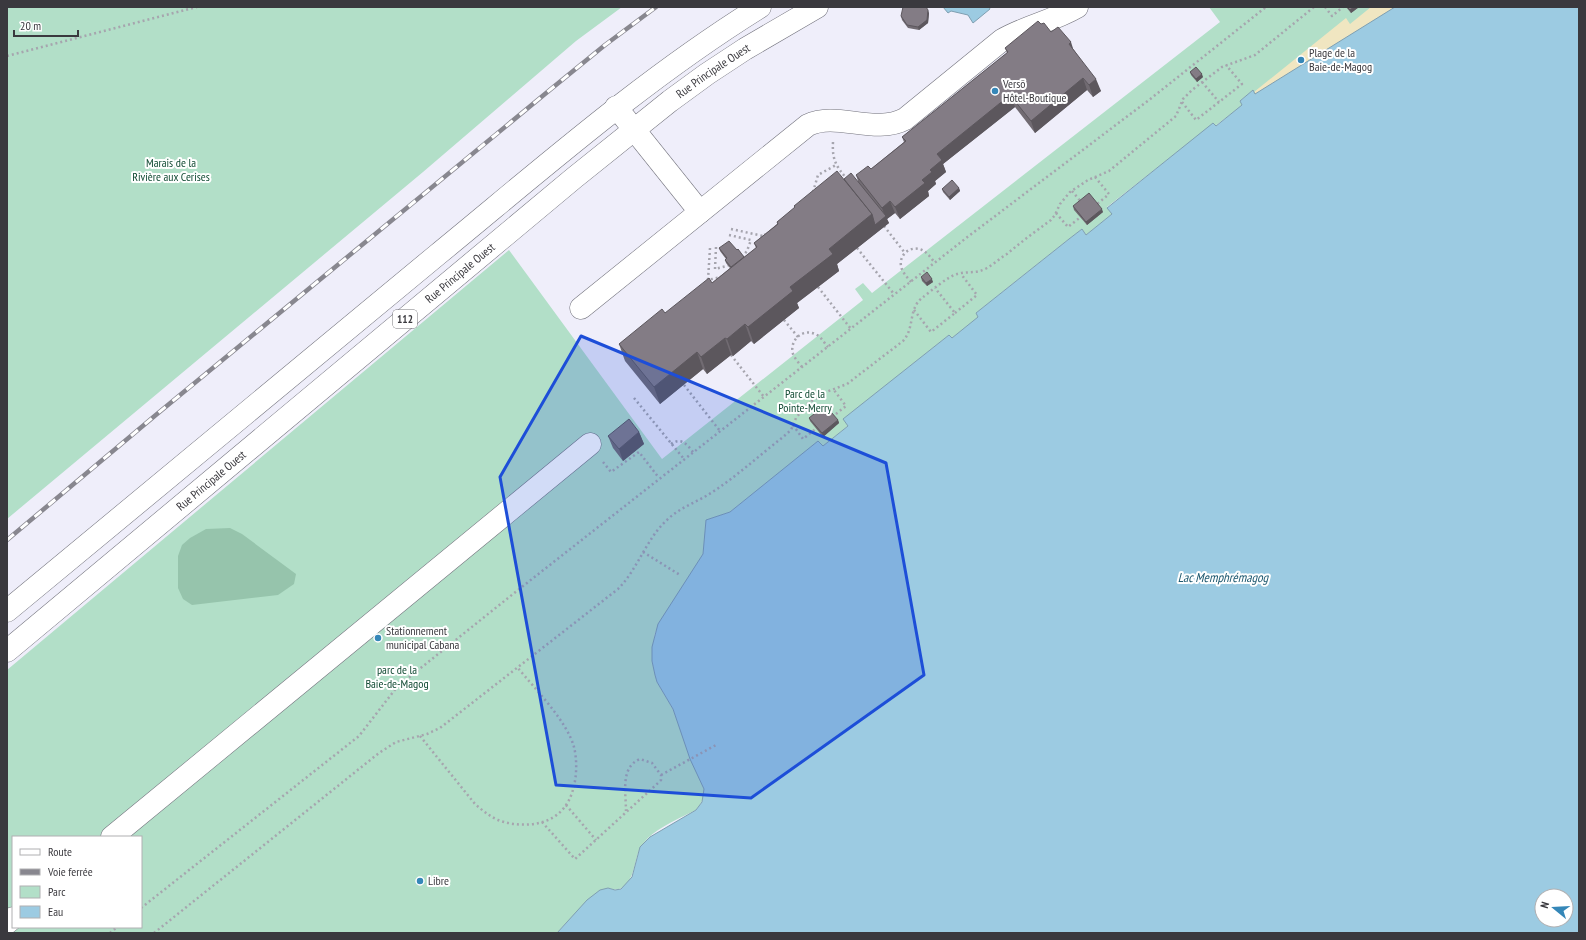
<svg xmlns="http://www.w3.org/2000/svg" width="1586" height="940" font-family="'PT Sans Narrow',sans-serif">
<style>
.green{fill:#b2dfc8;fill-rule:evenodd}
.forest{fill:#96c4ac}
.sand{fill:#f0e6c1}
.water{fill:#9ccbe2;stroke:#7f9fb1;fill-rule:evenodd}
.lines{fill:none;stroke-linecap:round;stroke-linejoin:round}
.minor-casing{stroke:#73737d;stroke-width:23}
.major-casing{stroke:#73737d;stroke-width:23}
.path{stroke:#a6a5ae;stroke-width:2.5;stroke-dasharray:2 3;stroke-linecap:butt}
.minor{stroke:#fff;stroke-width:22}
.major{stroke:#fff;stroke-width:22}
.rail-casing{stroke:#88878f;stroke-width:4.5}
.rail{stroke:#fff;stroke-width:3;stroke-dasharray:9;stroke-linecap:butt}
.wall{fill:#716b72}
.shaded-wall{fill:#5c575d}
.building{fill:#837c85;stroke:#5c575d}
.marked{fill:#1d4ed8;fill-opacity:0.2;stroke:#1d4ed8;stroke-width:3;stroke-linejoin:round}
.poi-dot{fill:#3587b8;stroke:#fff;stroke-width:1.5}
.labels{text-anchor:middle;stroke-width:4;stroke-linejoin:round;paint-order:stroke}
.shield{fill:#fff;stroke:#757478;stroke-width:1}
.shield-label{font-size:11px;font-weight:bold;fill:#3a393e}
.poi-label{font-size:12px;fill:#3a393e;stroke:#fff;text-anchor:start}
.street-label{font-size:12px;fill:#3a393e;stroke:#fff}
.park-label{font-size:12px;fill:#124b34;stroke:#fff}
.water-label{font-size:13px;font-style:italic;fill:#1d586f;stroke:#fff}
</style>
<rect width="100%" height="100%" fill="#efeefa"/>
<!-- green -->
<g class="green">
<polygon points="7,7 622,7 576,41 423,172 7,519"/>
<path d="M1209,7H1395L1255,94L1252,91L1240,101L1243,105L1215,126L1213,124L1107,207L1112,214L1086,235L1082,229L1069,239L976,313L979,317L952,338L949,335L844,419L849,425L822,447L818,442L730,512L707,520L703,554L655,633L652,661L657,682L673,709L704,789C704,798 702,803 696,810C682,817 659,827 648,838C645,841 642,845 640,848C633,863 634,896 608,888L567,922L557,933H7V670L509,250L662,459L863,300L855,289L863,283L872,293L1220,22ZM13,837H141V927H13Z"/>
</g>
<!-- forest -->
<polygon class="forest" points="230,528 242,534 296,574 294,584 278,595 192,605 183,599 178,588 178,556 182,545 190,538 206,529"/>
<!-- sand -->
<polygon class="sand" points="1371,7 1395,7 1255,94 1254,92 1346,18 1350,24"/>
<!-- water -->
<g class="water">
<polygon points="943,7 989,7 990,9 973,23 968,15 951,11 948,13"/>
<path d="M1395,7H1579V933H557L587,900L600,890L608,888L615,890L621,889L632,877L640,847L650,837L696,810L702,802L704,789L690,759L673,709L657,682L655,675L652,661V647L658,624L703,554L706,520L730,512L818,441L823,446L848,426L843,419L949,335L952,338L978,317L976,313L1069,239L1082,229L1086,235L1112,214L1107,208L1213,123L1216,126L1242,105L1240,101L1253,90L1255,94ZM1542,896H1566V920H1542Z"/>
</g>
<g class="lines">
<!-- minor casing -->
<g class="minor-casing">
<g id="minor">
<polyline points="616,107 700,212"/>
<path d="M581,308L808,125C836,111 875,135 905,119L1002,40C1026,26 1053,21 1077,7"/>
<polyline points="112,837 590,444"/>
<polyline points="7,923 13,918"/>
</g>
</g>
<!-- major casing -->
<g class="major-casing">
<g id="major">
<path d="M7,611C150,492 293,373 437,255C542,169 644,79 760,7"/>
<path id="s1" d="M7,651L574,178L670,101L707,74L745,49L817,7"/>
</g>
</g>
<!-- path -->
<g class="path">
<polyline points="1325,7 1332,16 1343,7"/>
<polyline points="7,56 197,7"/>
<polyline points="1202,82 1219,102"/>
<polyline points="1182,102 1196,120 1242,84 1226,65"/>
<path d="M833,142C832,160 836,166 847,179"/>
<polyline points="1095,177 1109,194 1096,205"/>
<polyline points="1072,191 1082,203"/>
<polyline points="813,192 818,175 836,165"/>
<polyline points="1056,213 1068,227 1082,216"/>
<polyline points="884,226 905,253"/>
<polyline points="731,229 763,236 765,234"/>
<polyline points="729,235 751,240 747,251 741,258"/>
<polyline points="716,247 715,269 730,265"/>
<polyline points="710,248 708,280 721,277"/>
<polyline points="857,248 894,294"/>
<path d="M911,282C907,277 902,272 901,266C899,254 911,245 922,250C927,252 931,258 935,263"/>
<polyline points="818,287 851,329"/>
<polyline points="914,310 931,332 955,313 935,288"/>
<polyline points="955,313 977,295 961,274"/>
<polyline points="784,320 798,337"/>
<polyline points="731,355 764,397"/>
<path d="M802,367C799,363 795,359 793,354C789,341 802,328 815,334C821,336 824,343 828,347"/>
<polyline points="684,385 720,431"/>
<polyline points="634,398 684,459"/>
<polyline points="809,402 818,413"/>
<polyline points="832,417 846,406 834,390"/>
<polyline points="793,425 803,439 818,427"/>
<path d="M671,444C681,437 687,444 693,452"/>
<polyline points="603,462 611,472 639,452 659,478"/>
<polyline points="643,552 680,575"/>
<path d="M420,736L475,804C482,810 489,816 498,820C516,827 544,827 559,813C576,799 579,767 574,747C567,721 535,689 518,668"/>
<polyline points="661,775 716,745"/>
<polyline points="566,805 596,840"/>
<path d="M542,822L575,859L658,783L661,780V775L652,763L640,759C620,767 626,793 626,811"/>
<polyline points="141,908 359,736 397,687 518,590 970,235 1149,100 1266,7"/>
<polyline points="110,933 117,927"/>
<path d="M154,933L379,753L396,742L427,734L440,728L618,589C638,569 646,539 667,520C680,507 698,502 714,491C738,475 760,455 783,437L791,430L796,418L807,404L826,392L847,384L903,341C915,328 908,309 922,298C931,291 947,277 957,274C967,271 977,274 987,268C994,264 1000,258 1007,254C1021,242 1036,231 1051,220L1055,215L1060,204L1070,192L1088,180L1109,171L1176,116L1183,99L1192,90L1222,67L1255,55L1314,7"/>
</g>
<!-- minor -->
<use href="#minor" class="minor"/>
<!-- major -->
<use href="#major" class="major"/>
<!-- rail casing -->
<g class="rail-casing">
<polyline id="rail" points="7,540 157,414 551,89 605,45 656,7"/>
</g>
<!-- rail -->
<use href="#rail" class="rail"/>
</g>
<!-- wall -->
<g class="wall">
<polygon points="1346,7 1359,7 1351,13"/>
<polygon points="929,13 928,23 919,30 908,28 902,20 901,16"/>
<polygon points="1041,24 1074,50 1101,91 1093,97 1087,90 1035,133 1015,107 943,164 946,172 935,181 936,184 928,191 929,196 900,219 895,213 887,219 889,223 837,264 839,271 797,303 799,308 754,344 751,341 733,356 731,355 707,374 703,369 660,404 625,361 619,344 712,283 730,268 726,263 725,260 726,259 720,251 719,248 737,250 744,257 756,248 754,243 777,224 777,222 795,208 794,206 844,179 858,181 856,175 871,169 904,142 902,137 1007,53 1005,48"/>
<polygon points="1190,72 1203,77 1197,82 1191,75"/>
<polygon points="959,188 960,191 950,200 943,192 942,189"/>
<polygon points="1073,206 1103,212 1087,225 1074,210"/>
<polygon points="921,277 933,282 927,286 922,281"/>
<polygon points="809,418 838,420 839,423 823,437 810,421"/>
<polygon points="639,432 644,444 623,461 613,448 608,436"/>
</g>
<!-- shaded-wall -->
<g class="shaded-wall">
<polygon points="1354,7 1359,7 1351,13 1350,10"/>
<polygon points="928,10 929,13 928,23 919,30 918,27"/>
<polygon points="1071,42 1075,55 1069,44"/>
<polygon points="1202,74 1203,77 1197,82 1196,79"/>
<polygon points="1083,78 1087,90 1035,133 1031,121"/>
<polygon points="1096,79 1101,91 1093,97 1089,85"/>
<polygon points="1010,95 1015,107 943,164 946,172 935,181 936,184 928,191 929,196 900,219 895,207 922,180 930,170 937,154"/>
<polygon points="959,188 960,191 950,200 949,197"/>
<polygon points="890,201 895,213 887,219 889,223 837,264 839,271 797,303 799,308 754,344 748,327 829,249 872,214 885,217 882,208"/>
<polygon points="1102,209 1103,212 1087,225 1086,222"/>
<polygon points="932,279 933,282 927,286 926,283"/>
<polygon points="745,324 751,341 733,356 727,339"/>
<polygon points="725,338 731,355 707,374 701,357"/>
<polygon points="697,352 703,369 660,404 654,387"/>
<polygon points="838,420 839,423 823,437 822,433"/>
<polygon points="639,432 644,444 623,461 619,449"/>
</g>
<!-- building -->
<g class="building">
<polygon points="903,7 926,7 928,10 927,20 918,27 907,25 901,16"/>
<polygon points="1347,7 1354,7 1350,10"/>
<polygon points="1038,21 1041,24 1044,23 1051,32 1058,27 1071,42 1069,44 1096,79 1089,85 1083,78 1031,121 1010,95 937,154 942,160 930,170 932,172 922,180 925,183 895,207 890,201 882,208 856,175 868,166 871,169 906,141 902,137 1008,52 1005,48"/>
<polygon points="1196,67 1202,74 1196,79 1190,72"/>
<polygon points="837,171 872,214 829,249 833,254 790,287 793,291 748,327 745,324 727,339 725,338 701,357 697,352 654,387 619,344 662,309 665,313 709,278 712,283 757,247 754,243 778,224 777,222 795,207 794,206"/>
<polygon points="851,173 886,216 875,225 872,214 844,179"/>
<polygon points="952,180 959,188 949,197 942,189"/>
<polygon points="1089,193 1102,209 1086,222 1073,206"/>
<polygon points="729,241 737,250 738,249 744,257 731,267 725,260 727,258 719,248"/>
<polygon points="927,272 932,279 926,283 921,277"/>
<polygon points="825,405 838,420 822,433 809,418"/>
<polygon points="629,419 639,432 619,449 608,436"/>
</g>
<!-- marked area -->
<path class="marked" d="M581,336L886,463L924,675L751,798L556,785L500,477Z"/>
<!-- markers -->
<g class="poi-dot">
<circle cx="1301" cy="60" r="4"/>
<circle cx="995" cy="91" r="4"/>
<circle cx="378" cy="638" r="4"/>
<circle cx="420" cy="881" r="4"/>
</g>
<g class="labels">
<!-- shield labels -->
<rect class="shield" x="393" y="310" width="24" height="18" rx="3"/>
<g class="shield-label">
<text x="405" y="323">112</text>
</g>
<!-- poi labels -->
<g class="poi-label">
<text x="1309" y="57">Plage de la<tspan x="1309" dy="14">Baie-de-Magog</tspan></text>
<text x="1003" y="88">Versō<tspan x="1003" dy="14">Hôtel-Boutique</tspan></text>
<text x="386" y="635">Stationnement<tspan x="386" dy="14">municipal Cabana</tspan></text>
<text x="428" y="885">Libre</text>
</g>
<!-- street labels -->
<g class="street-label">
<text dy="4" stroke="none"><textPath href="#s1" startOffset="914">Rue Principale Ouest</textPath></text>
<text dy="4" stroke="none"><textPath href="#s1" startOffset="590">Rue Principale Ouest</textPath></text>
<text dy="4" stroke="none"><textPath href="#s1" startOffset="266">Rue Principale Ouest</textPath></text>
</g>
<!-- park labels -->
<g class="park-label">
<text x="171" y="167">Marais de la<tspan x="171" dy="14">Rivière aux Cerises</tspan></text>
<text x="805" y="398">Parc de la<tspan x="805" dy="14">Pointe-Merry</tspan></text>
<text x="397" y="674">parc de la<tspan x="397" dy="14">Baie-de-Magog</tspan></text>
</g>
<!-- water labels -->
<g class="water-label">
<text x="1223" y="582">Lac Memphrémagog</text>
</g>
</g>
<!-- border -->
<rect width="1586" height="940" fill="none" stroke="#3a393e" stroke-width="16"/>
<!-- legend -->
<rect x="12" y="836" width="130" height="92" fill="#ffffff" stroke="#b0b0b2"/>
<rect x="20" y="849" width="20" height="6" fill="#ffffff" stroke="#b0b0b2"/>
<text x="48" y="856" font-size="12" fill="#3a393e">Route</text>
<rect x="20" y="869" width="20" height="6" fill="#88878f" stroke="#b0b0b2"/>
<text x="48" y="876" font-size="12" fill="#3a393e">Voie ferrée</text>
<rect x="20" y="886" width="20" height="12" fill="#b2dfc8" stroke="#b0b0b2"/>
<text x="48" y="896" font-size="12" fill="#3a393e">Parc</text>
<rect x="20" y="906" width="20" height="12" fill="#9ccbe2" stroke="#b0b0b2"/>
<text x="48" y="916" font-size="12" fill="#3a393e">Eau</text>
<!-- north arrow -->
<g transform="translate(1554 908) rotate(288)"><circle r="19" fill="#ffffff" stroke="#b0b0b2"/>
<path d="M0-3L7 15L0 10L-7 15Z" fill="#3587b8"/>
<text y="-6" font-size="11" font-weight="bold" text-anchor="middle" fill="#3a393e">N</text>
</g>
<!-- scale -->
<path d="M14 30v6h64v-6" fill="none" stroke="#3a393e" stroke-width="2"/>
<text x="20" y="30" font-size="12" fill="#3a393e" stroke="#ffffff" stroke-width="3" paint-order="stroke">20 m</text>
</svg>
